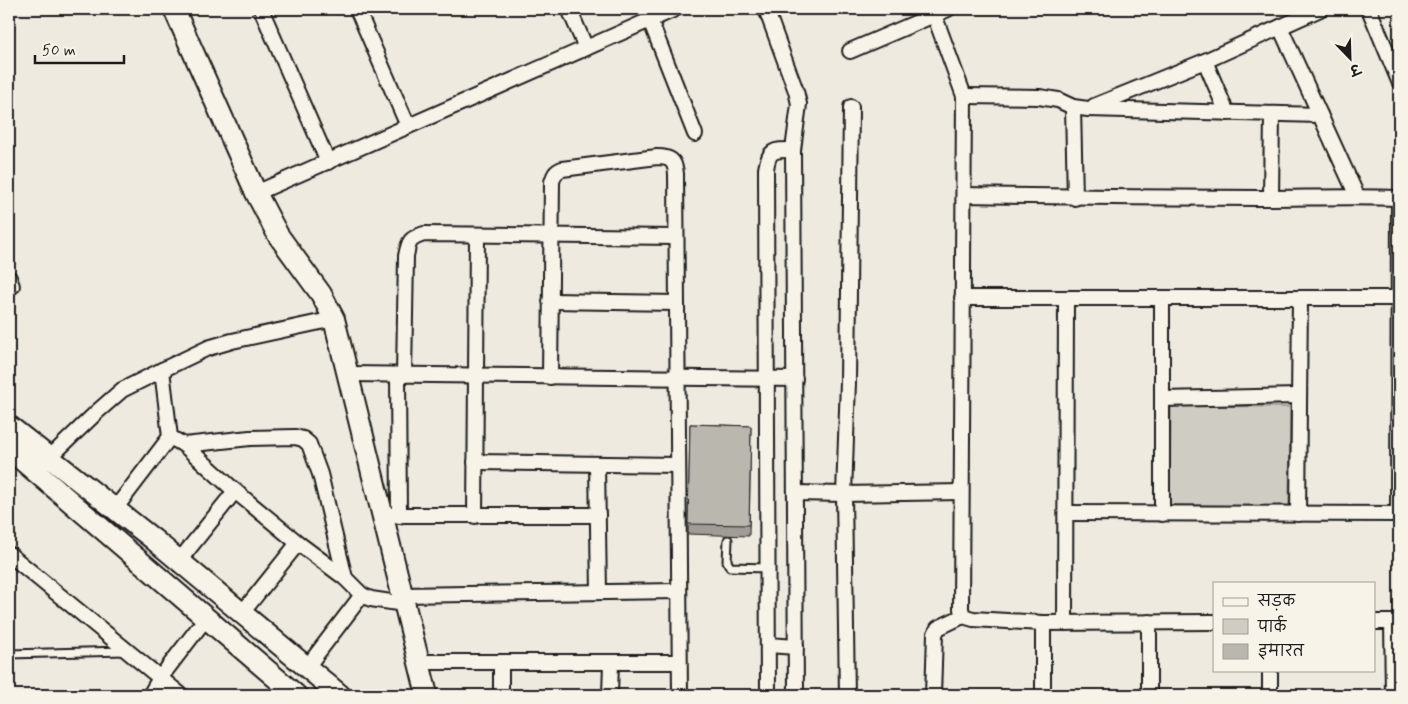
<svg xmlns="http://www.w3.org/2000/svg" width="1408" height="704" font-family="Mynerve,'Playpen Sans Deva',sans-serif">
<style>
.green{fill:#cfccc3;stroke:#767470}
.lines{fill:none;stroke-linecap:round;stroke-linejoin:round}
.lane-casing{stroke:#1c1c1c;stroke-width:11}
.street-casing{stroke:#1c1c1c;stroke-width:18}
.secondary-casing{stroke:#1c1c1c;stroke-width:24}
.lane{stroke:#f7f3e8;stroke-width:7}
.street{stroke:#f7f3e8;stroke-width:14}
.secondary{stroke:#f7f3e8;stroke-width:20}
.wall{fill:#a09d96;stroke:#1c1c1c}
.building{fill:#bab7af;stroke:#1c1c1c}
</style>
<rect width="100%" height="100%" fill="#eeeae0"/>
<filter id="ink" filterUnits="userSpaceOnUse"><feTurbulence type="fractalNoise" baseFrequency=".02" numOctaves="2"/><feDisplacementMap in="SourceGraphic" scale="10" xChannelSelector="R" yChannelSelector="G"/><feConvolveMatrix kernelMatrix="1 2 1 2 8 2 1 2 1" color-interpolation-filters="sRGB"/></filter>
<g filter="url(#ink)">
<!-- green -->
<polygon class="green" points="1171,406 1290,407 1289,506 1170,505"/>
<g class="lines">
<!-- lane casing -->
<g class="lane-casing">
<g id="lane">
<polyline points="728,540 727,561 730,567 768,568"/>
<polyline points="9,654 124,651"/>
</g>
</g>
<!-- street casing -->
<g class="street-casing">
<g id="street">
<polyline points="261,9 328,162"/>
<polyline points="357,9 408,126"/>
<polyline points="569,9 586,48"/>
<polyline points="766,9 796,91 799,104 793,150 796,695"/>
<polyline points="932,9 964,96 961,609 963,616 973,619 1043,623 1214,622"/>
<polyline points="1369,9 1399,81"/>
<polyline points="650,20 695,134"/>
<polyline points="1280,27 1357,196"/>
<polyline points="850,51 948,9"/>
<polyline points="1205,61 1227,113"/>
<polyline points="964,96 1039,97 1058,100 1073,107 1088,109 1320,115"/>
<polyline points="1094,106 1205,61 1320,9"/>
<polyline points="1073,107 1075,198"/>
<polyline points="256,193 675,9"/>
<path d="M964,195C1062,197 1161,198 1259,198C1306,198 1352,196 1399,198"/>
<polyline points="1271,198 1272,114"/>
<polyline points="9,278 12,286"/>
<polyline points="962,298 1398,298"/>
<polyline points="550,301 676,303"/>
<polyline points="162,370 170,437 184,445 235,491 298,543 345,578 362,595 371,599 404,604"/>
<polyline points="348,374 795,379"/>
<polyline points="398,375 399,516"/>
<path d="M404,375L406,256C409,241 409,239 424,234L675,237"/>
<path d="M550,377L552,182C554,175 555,172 562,169L657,157C670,157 675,160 676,174L680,695"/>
<polyline points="1162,399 1298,396"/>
<polyline points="184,445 250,438 295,437 303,439 309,444 320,474 345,578"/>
<polyline points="475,462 677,465"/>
<polyline points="44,464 49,458 98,411 122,390 162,370 208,348 232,341 334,319"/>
<polyline points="597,464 599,592"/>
<polyline points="795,493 844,494 961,492"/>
<polyline points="115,509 170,437"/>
<polyline points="1066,513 1399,514"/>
<polyline points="1162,514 1162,299"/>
<polyline points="1298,514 1300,298"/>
<polyline points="1398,514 1399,198"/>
<polyline points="382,515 598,515"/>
<polyline points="475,516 477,235"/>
<polyline points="9,554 181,695"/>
<polyline points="179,561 235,491"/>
<polyline points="402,595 679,591"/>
<polyline points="242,613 298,543"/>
<polyline points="1374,622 1399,622"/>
<polyline points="1392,622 1393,695"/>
<polyline points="1065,623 1066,299"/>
<polyline points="768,645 796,647"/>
<polyline points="419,662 679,662"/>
<polyline points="307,667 362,595"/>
<polyline points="1270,670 1270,695"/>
<polyline points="150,695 160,678 206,618"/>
<polyline points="501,695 501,662"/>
<polyline points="610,695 611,662"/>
<path d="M768,695L766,169C769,149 774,150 793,150"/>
<polyline points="847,695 844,494 848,382 851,107"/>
<polyline points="933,695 935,634 938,628 963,616"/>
<polyline points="1043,695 1043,623"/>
<polyline points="1149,695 1149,622"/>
</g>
</g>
<!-- secondary casing -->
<g class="secondary-casing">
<g id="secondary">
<polyline points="174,9 256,193 278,235 321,294 334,319 427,695"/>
<polyline points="9,426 153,539 340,695"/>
<polyline points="9,449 296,695"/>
</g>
</g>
<!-- lane -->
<use href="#lane" class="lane"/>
<!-- street -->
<use href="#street" class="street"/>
<!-- secondary -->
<use href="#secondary" class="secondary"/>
</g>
<!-- wall -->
<polygon class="wall" points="690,424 751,426 749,536 688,534"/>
<!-- building -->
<polygon class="building" points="690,424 751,426 749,525 688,524"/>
</g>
<!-- margin -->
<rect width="1408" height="704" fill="none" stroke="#f7f3e8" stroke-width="30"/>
<rect x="15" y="15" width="1378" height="674" fill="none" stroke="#1c1c1c" stroke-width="2" filter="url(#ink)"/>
<!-- legend -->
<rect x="1213" y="582" width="162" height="90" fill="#f7f3e8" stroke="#9f9d96"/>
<rect x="1223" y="598" width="25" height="8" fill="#f7f3e8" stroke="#9f9d96"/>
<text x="1258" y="606" font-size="15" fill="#1c1c1c">सड़क</text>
<rect x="1223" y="619" width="25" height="15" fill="#cfccc3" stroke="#9f9d96"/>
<text x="1258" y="632" font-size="15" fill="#1c1c1c">पार्क</text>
<rect x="1223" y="644" width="25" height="15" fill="#bab7af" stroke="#9f9d96"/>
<text x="1258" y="656" font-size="15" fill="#1c1c1c">इमारत</text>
<!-- north arrow -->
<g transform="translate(1350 58) rotate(157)" stroke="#f7f3e8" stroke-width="4" paint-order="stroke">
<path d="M0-4L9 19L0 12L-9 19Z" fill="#1c1c1c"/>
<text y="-8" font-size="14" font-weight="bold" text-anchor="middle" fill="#1c1c1c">उ</text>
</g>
<!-- scale -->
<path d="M35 55v8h89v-8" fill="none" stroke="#1c1c1c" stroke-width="2.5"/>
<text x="42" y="55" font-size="15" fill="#1c1c1c" stroke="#f7f3e8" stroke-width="4" paint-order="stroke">50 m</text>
</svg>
